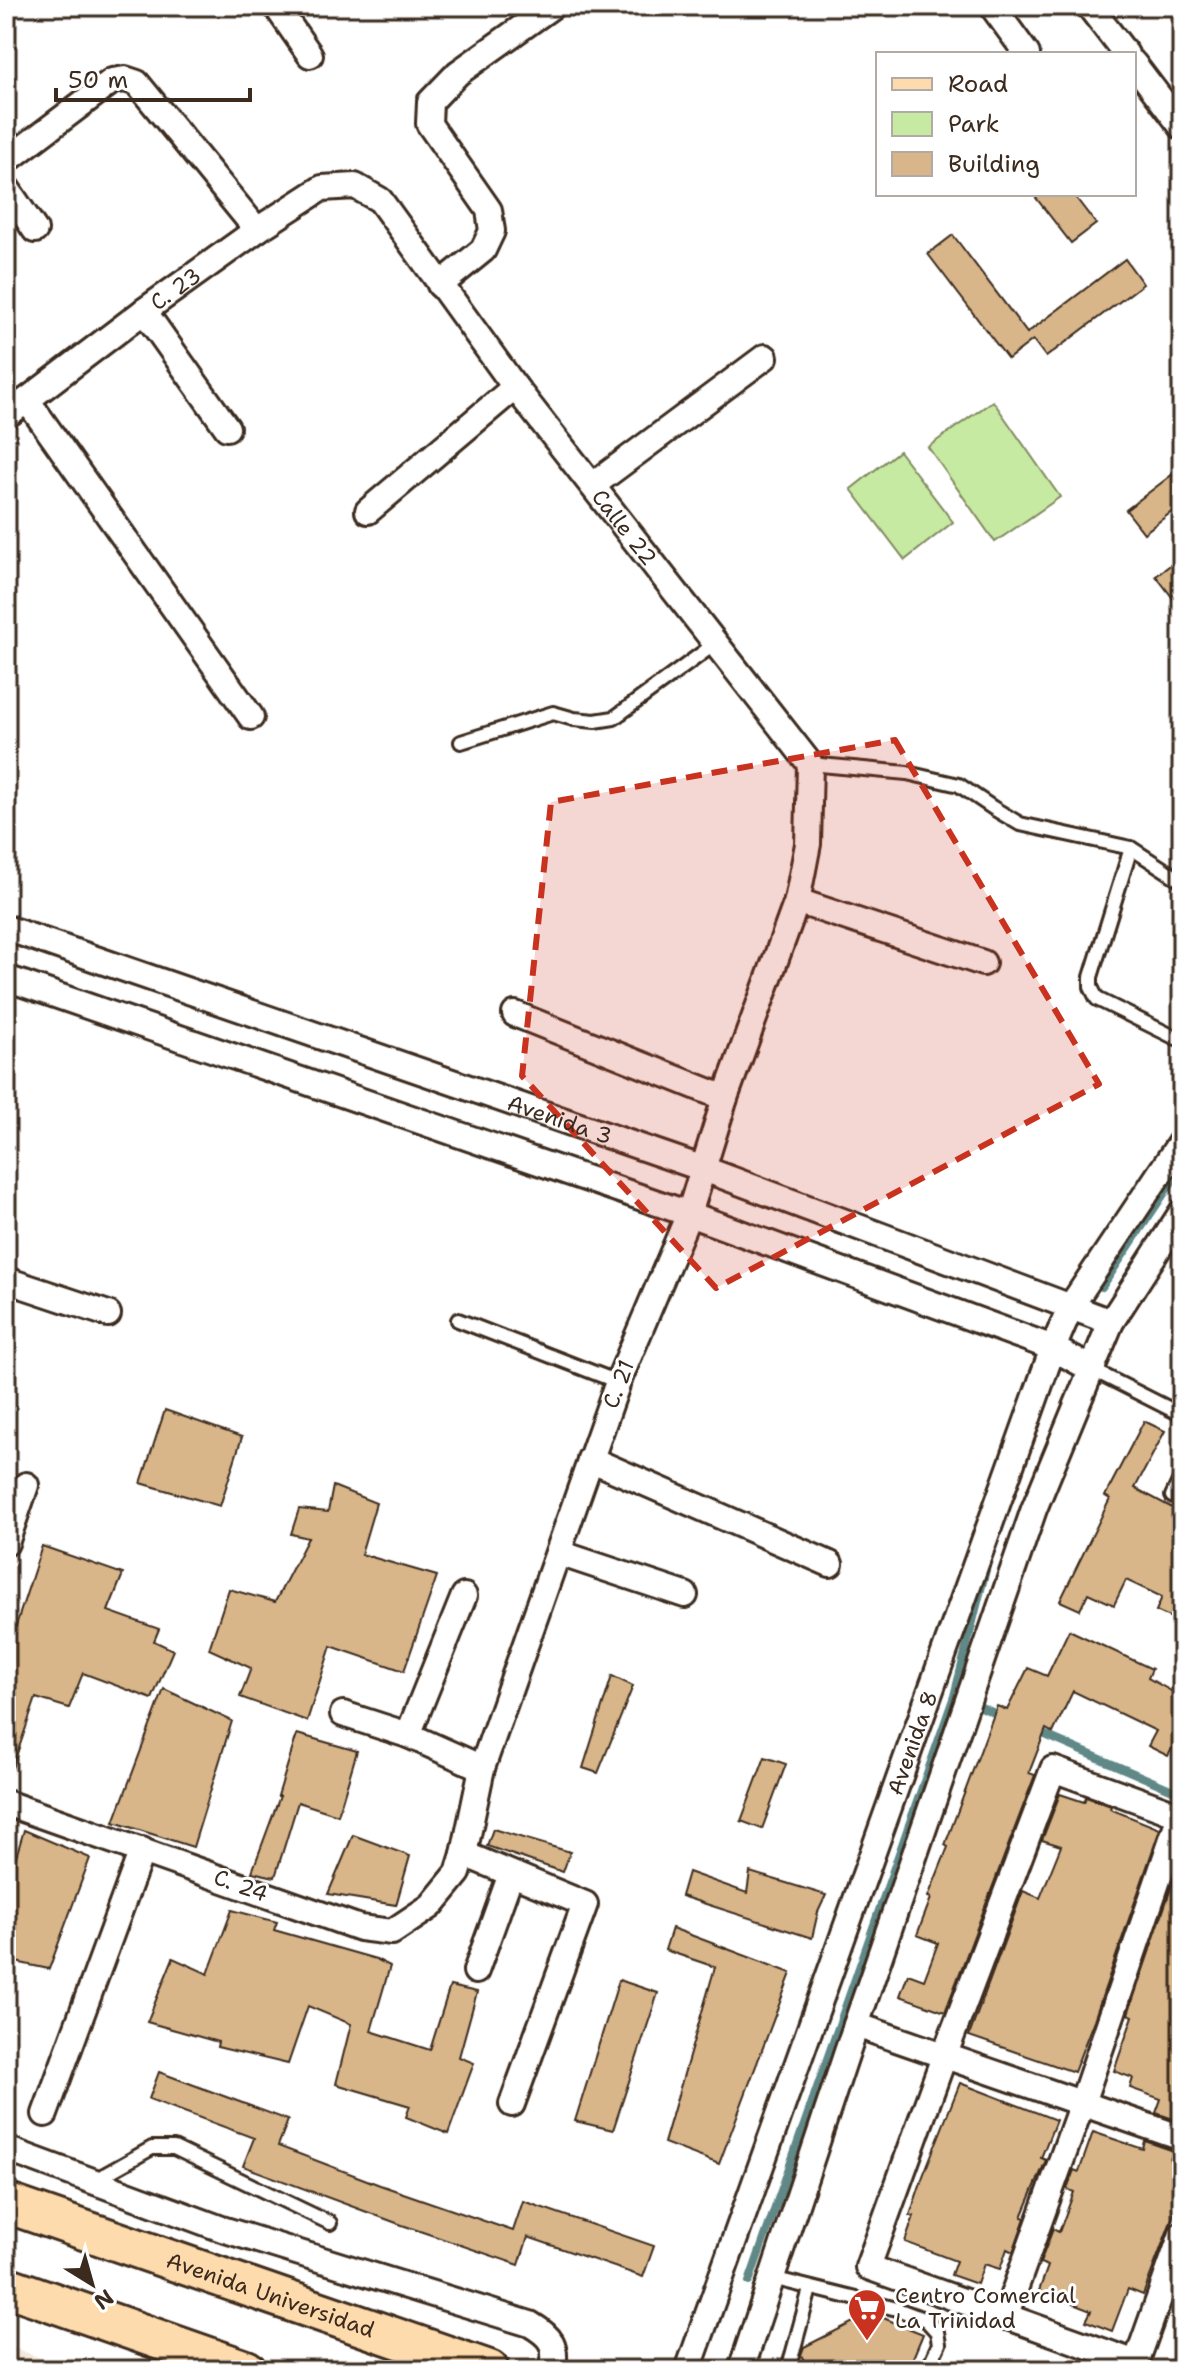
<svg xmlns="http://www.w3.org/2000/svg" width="1188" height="2376" font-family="'Shantell Sans',sans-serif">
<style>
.built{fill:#f3e9dc}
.green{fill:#c7eaa3;stroke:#818a60;stroke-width:2}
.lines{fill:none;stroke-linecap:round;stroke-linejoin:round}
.stream{stroke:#5e8887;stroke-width:8}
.building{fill:#d8b68a;stroke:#3b2a1e;stroke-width:2}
.service-casing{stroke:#3b2a1e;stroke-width:18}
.minor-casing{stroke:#3b2a1e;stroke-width:30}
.primary-casing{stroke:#3b2a1e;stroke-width:44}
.service{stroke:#fff;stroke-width:12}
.minor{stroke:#fff;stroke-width:24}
.primary{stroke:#fedbac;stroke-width:38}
.marked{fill:#c8321e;fill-opacity:0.2;stroke:#c8321e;stroke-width:6;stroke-dasharray:16 10;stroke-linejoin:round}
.labels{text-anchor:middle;stroke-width:6;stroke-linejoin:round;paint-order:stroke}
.street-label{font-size:22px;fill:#3b2a1e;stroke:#fff}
.poi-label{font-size:22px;fill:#3b2a1e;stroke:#fff;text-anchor:start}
</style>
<rect width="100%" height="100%" fill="#fff"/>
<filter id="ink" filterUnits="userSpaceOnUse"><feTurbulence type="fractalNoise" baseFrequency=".0125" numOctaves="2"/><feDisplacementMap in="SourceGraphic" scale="16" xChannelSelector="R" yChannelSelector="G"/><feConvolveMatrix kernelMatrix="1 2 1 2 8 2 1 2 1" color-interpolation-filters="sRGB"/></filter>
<g filter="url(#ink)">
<!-- built -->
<polygon class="built" points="6,2345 72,2370 6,2370"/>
<!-- green -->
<g class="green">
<polygon points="993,401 1060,497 995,542 928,447"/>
<polygon points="899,451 953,522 905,560 851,489"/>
</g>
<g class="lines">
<!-- stream -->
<g class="stream">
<polyline points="1102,1287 1182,1167"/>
<polyline points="981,1707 1001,1716"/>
<polyline points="1036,1731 1182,1794"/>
<polyline points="749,2282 954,1696 988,1562"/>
</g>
</g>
<!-- building -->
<g class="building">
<polygon points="1033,194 1073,194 1096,224 1071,243"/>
<polygon points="953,235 1027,333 1125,259 1143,284 1046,357 1033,340 1008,359 928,254"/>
<polygon points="1182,467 1182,504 1144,533 1126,510"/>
<polygon points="1182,556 1182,610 1156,576"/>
<polygon points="165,1410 242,1437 220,1506 141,1483"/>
<polygon points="1144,1421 1165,1431 1135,1488 1182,1513 1182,1623 1156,1611 1162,1597 1126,1580 1114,1605 1088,1593 1080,1610 1060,1601 1110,1499 1105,1496"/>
<polygon points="333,1486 376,1503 361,1554 437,1576 404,1671 331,1646 307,1721 240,1697 251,1668 209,1649 229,1589 275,1602 308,1538 291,1534 299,1509 328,1512"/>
<polygon points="42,1546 123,1574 108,1611 159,1629 154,1641 173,1650 152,1699 83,1673 69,1708 36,1698 10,1774 6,1774 6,1656"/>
<polygon points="1069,1630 1152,1669 1148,1678 1182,1697 1182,1731 1168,1756 1148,1746 1156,1731 1073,1691 1053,1733 1046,1729 1029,1773 1035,1775 945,2012 900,1996 908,1974 924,1980 938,1943 917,1935 931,1898 928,1897 948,1847 945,1845 997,1706 1007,1710 1028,1668 1047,1676"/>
<polygon points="612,1676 633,1686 598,1773 583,1768"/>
<polygon points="164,1689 232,1721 193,1847 114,1822"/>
<polygon points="297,1734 357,1751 338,1815 298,1802 275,1877 252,1872 280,1796 278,1796"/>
<polygon points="765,1757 786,1764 762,1829 741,1821"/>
<polygon points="1060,1794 1084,1802 1086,1797 1111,1806 1110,1809 1160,1829 1094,2020 1074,2072 969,2036 1023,1891 1040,1898 1061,1846 1042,1840"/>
<polygon points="493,1829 570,1852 563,1872 487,1846"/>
<polygon points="24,1830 90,1858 49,1969 6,1960 6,1890"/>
<polygon points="353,1835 410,1856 396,1905 328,1894"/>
<polygon points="1182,1856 1182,2122 1156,2113 1161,2099 1130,2088 1133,2078 1114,2071 1133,2016 1128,2014"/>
<polygon points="688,1872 747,1893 750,1872 826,1895 818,1912 812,1938 681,1896"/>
<polygon points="232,1910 277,1922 274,1930 376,1959 390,1966 371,2031 430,2050 450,1986 477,1992 459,2057 474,2063 448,2134 406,2117 410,2106 336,2084 351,2024 308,2006 288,2064 217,2047 218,2042 147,2022 173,1958 208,1974"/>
<polygon points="672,1928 791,1973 719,2164 664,2143 715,1967 665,1950"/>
<polygon points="619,1980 658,1993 613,2130 575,2121"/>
<polygon points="159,2072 288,2120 278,2146 380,2185 513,2231 523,2201 654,2246 643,2277 528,2237 519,2265 402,2225 243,2166 254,2138 149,2099"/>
<polygon points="960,2083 1056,2120 1041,2158 1046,2160 1022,2217 1025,2218 1013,2252 1007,2249 1000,2269 984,2264 977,2284 951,2275 956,2261 905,2242 914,2216 910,2215 923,2176"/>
<polygon points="1093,2132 1143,2149 1145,2141 1174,2151 1170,2160 1182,2165 1182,2192 1143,2295 1128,2289 1112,2331 1086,2321 1091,2311 1039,2291 1048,2266 1040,2263 1053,2229 1059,2232 1074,2192 1067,2189 1074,2170 1079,2172"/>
<polygon points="871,2313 923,2334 908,2370 809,2370 801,2355 804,2347"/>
</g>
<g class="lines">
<!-- service casing -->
<g class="service-casing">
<g id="service">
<polyline points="461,742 553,713 574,719 595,721 614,718 716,643"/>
<polyline points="810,764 907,773 959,785 993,808 1020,824 1131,848 1182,881"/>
<polyline points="1131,848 1091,977 1091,987 1097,999 1176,1038 1182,1037"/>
<polyline points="458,1320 618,1382"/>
<polyline points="1093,1370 1182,1415"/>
<polyline points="1172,1496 1182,1475"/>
<polyline points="95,2180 152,2148 174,2148 330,2223"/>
<polyline points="772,2278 897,2309 926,2320 937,2332 939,2344 927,2370"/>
<polyline points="788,2370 810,2289"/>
</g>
</g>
<!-- minor casing -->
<g class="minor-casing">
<g id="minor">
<polyline points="276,6 310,55"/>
<polyline points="992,6 1027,54"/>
<polyline points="1089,6 1126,54"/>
<polyline points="1134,64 1182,127"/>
<polyline points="6,161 112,81 125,79 137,83 257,230"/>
<polyline points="6,187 35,230"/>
<polyline points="440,285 483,250 492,231 489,210 429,124 430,102 458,73 552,6"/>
<polyline points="144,311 227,428"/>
<polyline points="27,400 251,717"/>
<path id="s1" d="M6,416L144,311L257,230L322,188L355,186L380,200L515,387L810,764L808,844L797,901L725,1098L689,1214L618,1382L482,1768L464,1854L458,1873L431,1906L392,1932L360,1928L6,1803"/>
<polyline points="593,485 765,357"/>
<polyline points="368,511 515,387"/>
<polyline points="797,901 983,963"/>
<path id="s2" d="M6,928L704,1169L1111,1322"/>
<polyline points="6,978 689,1214 1053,1348 1093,1370"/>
<polyline points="515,1014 725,1098"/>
<polyline points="6,1280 108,1314"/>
<polyline points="590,1459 830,1564"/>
<polyline points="6,1543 26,1485"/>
<polyline points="559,1553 685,1595"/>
<polyline points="343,1714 408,1735 482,1768"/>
<polyline points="408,1735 464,1596"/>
<polyline points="1182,1816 1053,1769 945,2054 868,2267 1136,2363 1182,2234"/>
<polyline points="464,1854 585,1904 512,2104"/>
<polyline points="476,1971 511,1874"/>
<polyline points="856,2025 1182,2138"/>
<polyline points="45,2114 142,1850"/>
<path d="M6,2149L222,2229L530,2324C552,2337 557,2345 553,2370"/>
<polyline points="1005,2317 1082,2103 1180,1815"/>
<path id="s3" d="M688,2370L1053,1348L1071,1306L1182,1140"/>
<polyline points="741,2370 856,2025 1034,1509 1111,1322 1182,1212"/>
</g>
</g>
<!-- primary casing -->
<g class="primary-casing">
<g id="primary">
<path id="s4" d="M6,2203L489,2370"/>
<polyline points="6,2286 246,2370"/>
</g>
</g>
<!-- service -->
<use href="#service" class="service"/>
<!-- minor -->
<use href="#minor" class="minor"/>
<!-- primary -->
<use href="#primary" class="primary"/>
</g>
</g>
<!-- marked area -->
<path class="marked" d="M895,740L1099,1084L716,1288L522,1076L551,802Z"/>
<!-- icons -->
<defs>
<g id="supermarket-pin" transform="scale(2)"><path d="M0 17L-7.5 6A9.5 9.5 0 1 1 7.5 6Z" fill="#c8321e" stroke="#fff"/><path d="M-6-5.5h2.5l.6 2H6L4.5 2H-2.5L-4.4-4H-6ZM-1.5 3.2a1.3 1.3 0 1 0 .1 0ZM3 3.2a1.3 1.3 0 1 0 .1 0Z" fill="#fff"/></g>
</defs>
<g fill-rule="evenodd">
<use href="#supermarket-pin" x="867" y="2308"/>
</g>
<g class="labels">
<!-- street labels -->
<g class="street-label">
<text dy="8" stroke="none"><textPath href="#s1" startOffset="212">C. 23</textPath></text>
<text dy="8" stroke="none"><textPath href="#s1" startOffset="860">Calle 22</textPath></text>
<text dy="8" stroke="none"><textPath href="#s2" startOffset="586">Avenida 3</textPath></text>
<text transform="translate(618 1384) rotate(-69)" y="8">C. 21</text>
<text dy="8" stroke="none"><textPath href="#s3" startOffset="666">Avenida 8</textPath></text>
<text transform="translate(241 1885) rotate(20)" y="8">C. 24</text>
<text dy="8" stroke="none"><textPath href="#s4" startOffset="280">Avenida Universidad</textPath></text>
</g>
<!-- poi labels -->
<g class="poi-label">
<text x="895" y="2303">Centro Comercial<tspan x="895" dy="25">La Trinidad</tspan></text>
</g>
</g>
<!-- margin -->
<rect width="1188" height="2376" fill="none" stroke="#fff" stroke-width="32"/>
<rect x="16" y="16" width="1156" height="2344" fill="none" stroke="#3b2a1e" stroke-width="3" filter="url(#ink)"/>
<!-- legend -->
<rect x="876" y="52" width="260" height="144" fill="#ffffff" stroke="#b1aaa5" stroke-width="2"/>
<rect x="892" y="78" width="40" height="12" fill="#fedbac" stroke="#b1aaa5" stroke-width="2"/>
<text x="948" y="92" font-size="24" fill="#3b2a1e">Road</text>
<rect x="892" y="112" width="40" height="24" fill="#c7eaa3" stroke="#b1aaa5" stroke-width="2"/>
<text x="948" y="132" font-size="24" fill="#3b2a1e">Park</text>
<rect x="892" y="152" width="40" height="24" fill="#d8b68a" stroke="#b1aaa5" stroke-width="2"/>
<text x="948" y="172" font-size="24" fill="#3b2a1e">Building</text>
<!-- north arrow -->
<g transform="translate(92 2284) rotate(143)" stroke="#ffffff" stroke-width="6" paint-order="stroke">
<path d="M0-6L14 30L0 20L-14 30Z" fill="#3b2a1e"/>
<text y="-12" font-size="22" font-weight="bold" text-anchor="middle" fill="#3b2a1e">N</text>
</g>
<!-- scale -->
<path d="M56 88v12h194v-12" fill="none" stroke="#3b2a1e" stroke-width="4"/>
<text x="68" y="88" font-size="24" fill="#3b2a1e" stroke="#ffffff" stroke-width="6" paint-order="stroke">50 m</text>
</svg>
